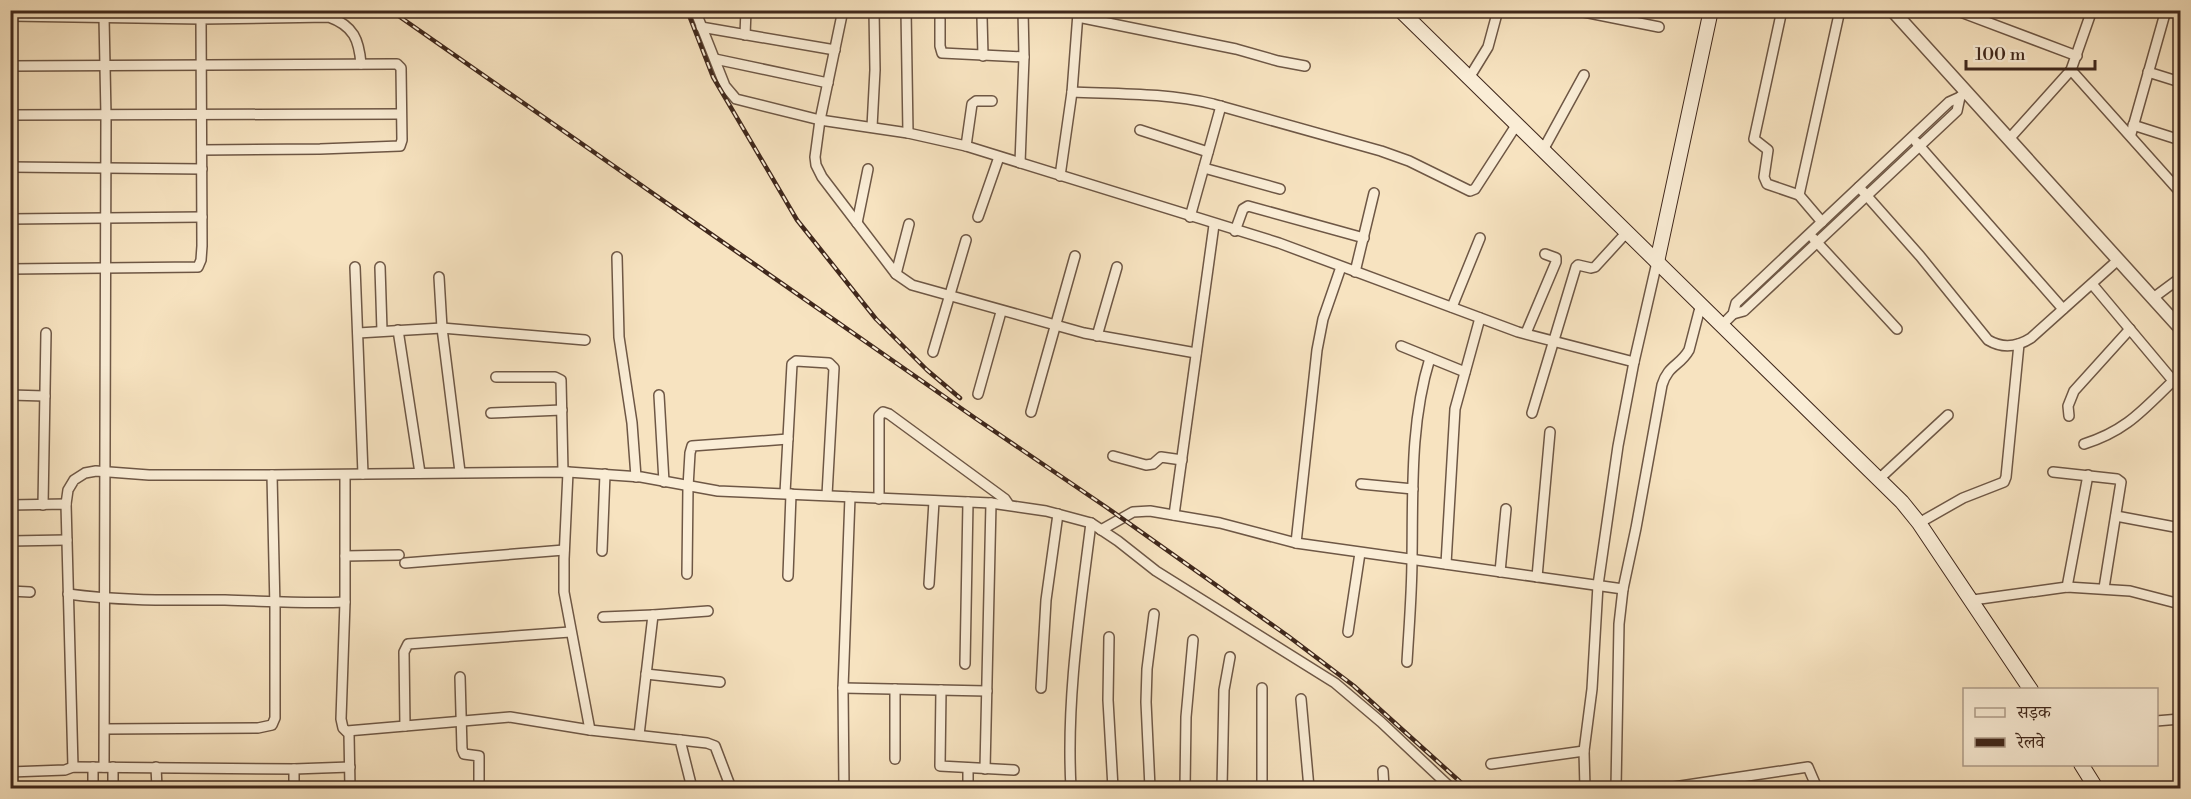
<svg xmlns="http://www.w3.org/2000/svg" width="2191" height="799" font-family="'Libre Bodoni','Noto Serif Devanagari',serif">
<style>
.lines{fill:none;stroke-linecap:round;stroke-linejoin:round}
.minor-casing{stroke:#6e5745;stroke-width:12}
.tertiary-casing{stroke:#6e5745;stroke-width:15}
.secondary-casing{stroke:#40281c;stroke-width:16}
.minor{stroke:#faedd6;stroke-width:9}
.tertiary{stroke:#faedd6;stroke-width:12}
.secondary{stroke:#faedd6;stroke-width:14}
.rail-casing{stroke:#40281c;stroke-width:4.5}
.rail{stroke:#faedd6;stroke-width:2;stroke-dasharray:7;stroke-linecap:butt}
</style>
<rect width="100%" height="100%" fill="#f7e3c0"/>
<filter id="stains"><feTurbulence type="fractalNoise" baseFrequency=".00333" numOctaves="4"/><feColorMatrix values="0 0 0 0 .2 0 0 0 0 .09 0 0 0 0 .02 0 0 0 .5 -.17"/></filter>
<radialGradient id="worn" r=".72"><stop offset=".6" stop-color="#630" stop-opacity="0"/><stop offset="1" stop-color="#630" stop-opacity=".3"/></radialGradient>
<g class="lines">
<!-- minor casing -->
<g class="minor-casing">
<g id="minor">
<polyline points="695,10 725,86 736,99 820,120 908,133 966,146 1279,243 1518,332 1634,362"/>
<polyline points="843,10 820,120 815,157 816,165 822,177 896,274 912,285 1084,333 1196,353"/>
<polyline points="906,10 908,133"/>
<polyline points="1574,10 1659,27"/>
<polyline points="1782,10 1754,139 1768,150 1764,177 1767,184 1799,195"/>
<polyline points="1955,10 2077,56"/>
<polyline points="10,16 201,19"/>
<polyline points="104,17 106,116 104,767"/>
<polyline points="982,17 983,56"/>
<polyline points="1078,17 1236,49 1278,61 1305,66"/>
<polyline points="940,19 940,46 942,53 1024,57"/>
<polyline points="701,27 835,50"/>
<polyline points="745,35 746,10"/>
<polyline points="715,59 828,83"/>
<path d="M10,66C137,66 264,65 391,64H397L401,68L402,140L400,146L320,149L202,150"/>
<polyline points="2071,70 2180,192"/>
<polyline points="2148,72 2180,82"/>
<polyline points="1469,78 1488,47 1498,10"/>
<path d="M1072,92C1119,94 1167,93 1213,104L1381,151L1409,161L1470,191L1475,189L1517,124"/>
<polyline points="10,115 401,114"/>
<polyline points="2133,125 2180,140"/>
<polyline points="872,127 875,70 874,10"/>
<polyline points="1140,130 1208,152"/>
<polyline points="2131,134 2166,10"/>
<polyline points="2009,139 2071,70 2092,10"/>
<polyline points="1916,142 2063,309"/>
<polyline points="966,146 972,104 976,101 992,101"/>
<polyline points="1543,150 1584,75"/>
<polyline points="1020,163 1024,57 1023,10"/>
<polyline points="10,167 202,169"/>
<polyline points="1204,168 1280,189"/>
<polyline points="1060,176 1072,92 1078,13"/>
<path d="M1859,187L1920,256L1988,340C2003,349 2017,347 2031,338L2118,260"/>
<polyline points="978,217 999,157"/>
<polyline points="1190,217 1221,106"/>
<polyline points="10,219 202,217"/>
<polyline points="1822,222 1799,195 1840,10"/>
<polyline points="857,223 868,169"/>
<polyline points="1235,231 1243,209 1248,206 1364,238"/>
<polyline points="1813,238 1897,329"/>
<polyline points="617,257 619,337 632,423 636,477"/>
<polyline points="355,267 363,474"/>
<polyline points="380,267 382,331"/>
<path d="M10,269L198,267L201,260L202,246L201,19L329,17C354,26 359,40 361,64"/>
<polyline points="1355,272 1374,193"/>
<polyline points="896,274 909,224"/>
<polyline points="439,277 442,328 460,472"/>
<polyline points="2092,284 2180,389"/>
<polyline points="2153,298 2180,278"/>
<polyline points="1452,307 1480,238"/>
<polyline points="12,310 12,395"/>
<polyline points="1733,314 1744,311 1957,111 1960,97"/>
<polyline points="1722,325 1733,314 1736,303 1949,102 1960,97 1966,92"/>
<polyline points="398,330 420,473"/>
<polyline points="358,333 442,328 585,340"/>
<polyline points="1526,333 1556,262 1556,258 1545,254"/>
<polyline points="1097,336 1117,267"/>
<polyline points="1401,346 1465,372"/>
<polyline points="933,352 966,240"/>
<polyline points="496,377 555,377 561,380 563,472"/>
<polyline points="978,394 1001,312"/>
<polyline points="10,395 45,396"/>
<polyline points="659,395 664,482"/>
<polyline points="1031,412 1075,256"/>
<polyline points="491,413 562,410"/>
<polyline points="1532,413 1576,267 1578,265 1591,268 1595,267 1627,232"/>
<polyline points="2069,416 2068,406 2074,391 2130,329"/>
<path d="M2084,444C2126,431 2143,410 2173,381"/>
<polyline points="1113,456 1146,465 1153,464 1161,457 1182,460"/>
<polyline points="568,472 564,559 564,592 590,730"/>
<polyline points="2053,472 2117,479 2121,482 2104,588"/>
<polyline points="345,475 345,602 341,719 343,728 349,734 350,788"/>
<polyline points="1879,479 1948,415"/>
<polyline points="1361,484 1413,489"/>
<polyline points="785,493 792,364 796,361 829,363 834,368 827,495"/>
<polyline points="879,499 879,416 883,412 889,414 1005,499 1009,505"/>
<polyline points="66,504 68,490 74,480 85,473 96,471 149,475 272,475 568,472 641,477 718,491 991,503 1046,511 1091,523 1118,541 1156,571 1335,683 1381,722 1451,788"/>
<polyline points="10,505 66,504 73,767"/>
<polyline points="43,505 46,333"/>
<polyline points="1174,515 1214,225"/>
<polyline points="2116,516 2180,528"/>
<polyline points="1919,523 1963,498 2004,482 2006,477 2019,344"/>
<polyline points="1101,530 1133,512 1150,511 1220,523 1296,543 1623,589"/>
<polyline points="10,541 67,540"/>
<polyline points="1296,543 1317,350 1323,319 1341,267"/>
<polyline points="602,551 605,474"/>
<polyline points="345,556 399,555"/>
<polyline points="405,563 564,550"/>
<polyline points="1446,564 1455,409 1480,318"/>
<polyline points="1500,572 1506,509"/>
<polyline points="687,574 688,487 690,453 692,446 788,439"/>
<polyline points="788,576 791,494"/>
<polyline points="1537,577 1550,432"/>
<polyline points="929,584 934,501"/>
<polyline points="2067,587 2088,475"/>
<polyline points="10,591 30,592"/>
<path d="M68,594C120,601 173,600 225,600C265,601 305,604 345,602"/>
<polyline points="1973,600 2067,587 2130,591 2180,604"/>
<polyline points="603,617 653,615"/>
<polyline points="1348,632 1360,553"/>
<polyline points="1109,637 1108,700 1113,788"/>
<path d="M1407,662C1409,627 1412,592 1412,557C1413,490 1410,423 1430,358"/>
<polyline points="965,664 968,502"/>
<polyline points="646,674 720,682"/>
<polyline points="460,677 462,749 464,754 479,756 479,788"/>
<polyline points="843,688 987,691"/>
<polyline points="1041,688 1046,600 1058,514"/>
<polyline points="1262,688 1262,788"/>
<polyline points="895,689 895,759"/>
<polyline points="941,690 940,766 1014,770"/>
<polyline points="1301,699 1309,788"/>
<polyline points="2156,721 2180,719"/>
<polyline points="405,726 404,652 408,644 570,632"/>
<polyline points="105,729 258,728 272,725 275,718 275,608 272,475"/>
<polyline points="347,731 510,717 590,730 680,740 692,788"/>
<polyline points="639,735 653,615 708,611"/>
<polyline points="680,740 707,743 715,746 731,788"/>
<polyline points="1491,764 1584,751"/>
<polyline points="113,767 113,788"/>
<polyline points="156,767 157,788"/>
<polyline points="968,768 968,788"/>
<polyline points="294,769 294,788"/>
<polyline points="985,769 991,503"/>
<polyline points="1383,771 1384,788"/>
<polyline points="10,772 65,770 73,767 294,769 350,767"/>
<polyline points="93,788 93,767"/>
<polyline points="844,788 843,688 850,497"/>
<path d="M1071,788C1066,699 1080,611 1091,523"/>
<polyline points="1150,788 1146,702 1147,669 1154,614"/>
<polyline points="1185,788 1186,717 1193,640"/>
<polyline points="1222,788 1224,690 1230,657"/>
<polyline points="1585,788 1584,751 1592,689 1598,585 1618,446 1634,362 1657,262"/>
<path d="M1616,788L1619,624L1623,589L1636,528L1662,385C1668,365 1680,366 1689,350L1701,304"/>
<polyline points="1667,788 1808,767 1817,788"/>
</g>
</g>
<!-- tertiary casing -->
<g class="tertiary-casing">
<polyline id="tertiary" points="1892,10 2180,328"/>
</g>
<!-- secondary casing -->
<g class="secondary-casing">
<g id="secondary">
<polyline points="1400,10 1902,502 1919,523 2031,690"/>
<polyline points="1657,262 1711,10"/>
<polyline points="2081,764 2096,788"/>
</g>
</g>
<!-- minor -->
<use href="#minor" class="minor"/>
<!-- tertiary -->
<use href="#tertiary" class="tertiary"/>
<!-- secondary -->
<use href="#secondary" class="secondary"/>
<!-- rail casing -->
<g class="rail-casing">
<g id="rail">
<polyline points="390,10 975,418 1106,507 1288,636 1354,686 1467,788"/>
<polyline points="687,10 713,77 797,220 876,319 927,370 960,398"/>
</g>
</g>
<!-- rail -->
<use href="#rail" class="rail"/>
</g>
<!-- margin -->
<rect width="2191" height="799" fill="none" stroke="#f7e3c0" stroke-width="36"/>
<rect x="12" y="12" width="2167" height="775" fill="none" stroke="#40281c" stroke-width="3"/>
<rect x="18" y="18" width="2155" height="763" fill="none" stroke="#40281c" stroke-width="1.5"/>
<!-- legend -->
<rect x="1963" y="688" width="195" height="78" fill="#faedd6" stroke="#b09e8c" stroke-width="1.5"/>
<rect x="1975" y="708" width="30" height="9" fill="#faedd6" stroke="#b09e8c" stroke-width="1.5"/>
<text x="2017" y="718" font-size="18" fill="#40281c">सड़क</text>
<rect x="1975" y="738" width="30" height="9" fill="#40281c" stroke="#b09e8c" stroke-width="1.5"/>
<text x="2017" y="748" font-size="18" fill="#40281c">रेलवे</text>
<!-- scale -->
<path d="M1966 60v9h129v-9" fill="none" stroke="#40281c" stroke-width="3"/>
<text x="1975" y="60" font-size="18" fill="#40281c" stroke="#faedd6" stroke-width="4.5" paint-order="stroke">100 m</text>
<rect width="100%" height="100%" filter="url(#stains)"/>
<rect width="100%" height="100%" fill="url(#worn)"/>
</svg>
